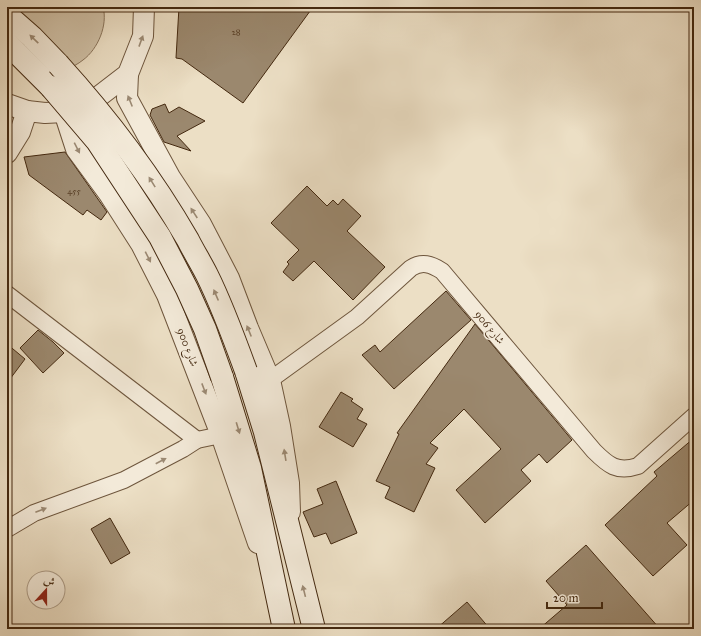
<svg xmlns="http://www.w3.org/2000/svg" width="701" height="636" font-family="'IM FELL Great Primer',Amiri,serif">
<style>
.green{fill:#cfc0a6;stroke:#8a745b}
.building{fill:#9b886e;stroke:#442910}
.lines{fill:none;stroke-linecap:round;stroke-linejoin:round}
.minor-casing{stroke:#6e563d;stroke-width:18}
.tertiary-casing{stroke:#6e563d;stroke-width:22}
.secondary-casing{stroke:#442910;stroke-width:24}
.minor{stroke:#f3ead9;stroke-width:16}
.tertiary{stroke:#f3ead9;stroke-width:20}
.secondary{stroke:#f3ead9;stroke-width:22}
.secondary-bridge-casing{stroke:#442910;stroke-width:24;stroke-linecap:butt}
.secondary-bridge{stroke:#f3ead9;stroke-width:22}
.oneway{fill:#9c8a74}
.labels{text-anchor:middle;stroke-width:3;stroke-linejoin:round;paint-order:stroke}
.number-label{font-size:9px;fill:#5a4128}
.street-label{font-size:11px;fill:#442910;stroke:#f3ead9}
</style>
<rect width="100%" height="100%" fill="#ecdfc5"/>
<filter id="stains"><feTurbulence type="fractalNoise" baseFrequency=".005" numOctaves="4"/><feColorMatrix values="0 0 0 0 .2 0 0 0 0 .09 0 0 0 0 .02 0 0 0 .5 -.17"/></filter>
<radialGradient id="worn" r=".72"><stop offset=".6" stop-color="#630" stop-opacity="0"/><stop offset="1" stop-color="#630" stop-opacity=".3"/></radialGradient>
<!-- green -->
<path class="green" d="M7,7H103C108,25 98,49 83,60C78,64 72,67 66,70L7,54Z"/>
<!-- building -->
<g class="building">
<polygon points="179,7 313,7 243,103 182,59 176,58"/>
<polygon points="165,104 169,113 179,107 205,121 177,136 191,151 164,142 150,115 152,109"/>
<polygon points="65,152 107,212 101,220 87,210 83,215 29,175 24,157"/>
<polygon points="307,186 327,206 333,200 338,205 343,199 361,216 347,231 385,267 353,300 314,261 293,281 283,272 289,264 287,262 299,250 271,223"/>
<polygon points="446,291 471,320 394,389 362,355 375,345 380,352"/>
<polygon points="475,324 572,440 547,463 539,454 521,470 531,481 485,523 456,490 501,449 464,409 430,443 438,448 426,464 435,468 414,512 385,498 390,487 376,481 399,434 397,433"/>
<polygon points="38,330 53,342 64,353 43,373 20,348"/>
<polygon points="7,344 25,359 7,383"/>
<polygon points="341,392 353,399 351,401 363,409 357,419 367,424 353,447 319,427"/>
<polygon points="694,438 694,500 667,523 687,545 653,576 605,525 657,476 654,472"/>
<polygon points="336,481 357,533 331,544 326,533 314,537 303,512 323,504 317,489"/>
<polygon points="110,518 130,553 111,564 91,529"/>
<polygon points="586,545 660,629 539,629 567,605 546,581"/>
<polygon points="467,602 490,629 436,629"/>
</g>
<g class="lines">
<!-- minor casing -->
<g class="minor-casing">
<g id="minor">
<polyline points="7,294 197,440"/>
<path d="M270,380L357,317L411,268C422,261 431,264 442,271L594,451C608,465 617,473 638,466L694,416"/>
<polyline points="7,529 34,513 124,480 183,449 197,440 221,435"/>
</g>
</g>
<!-- tertiary casing -->
<g class="tertiary-casing">
<g id="tertiary">
<polyline points="128,74 127,98 170,177 201,224 229,278 248,328 270,380 280,426 289,483 290,512"/>
<polyline points="7,104 27,111 45,113 64,112 89,104 128,74 143,36 144,7"/>
<polyline points="64,112 76,149 109,194 141,244 167,295 221,435 258,543"/>
<polyline points="7,153 20,132 27,111"/>
</g>
</g>
<!-- secondary casing -->
<g class="secondary-casing">
<g id="secondary">
<polyline points="7,15 32,37 58,64"/>
<polyline points="7,43 51,87"/>
<polyline points="246,371 265,432 314,629"/>
<polyline points="222,377 250,468 284,629"/>
</g>
</g>
<!-- minor -->
<use href="#minor" class="minor"/>
<!-- tertiary -->
<use href="#tertiary" class="tertiary"/>
<!-- secondary -->
<use href="#secondary" class="secondary"/>
<!-- secondary-bridge casing -->
<g class="secondary-bridge-casing">
<g id="secondary-bridge">
<path d="M58,64C108,119 151,176 188,240C194,252 201,263 207,275C222,305 234,338 246,371"/>
<polyline points="51,87 97,141 160,237 187,289 205,329 222,377"/>
</g>
</g>
<!-- secondary-bridge -->
<use href="#secondary-bridge" class="secondary-bridge"/>
</g>
<!-- one-way arrows -->
<defs><path id="oneway-solid" d="M-6-.8H1V-3.2L6.5 0L1 3.2V.8H-6Z"/></defs>
<g class="oneway">
<use href="#oneway-solid" transform="translate(34 39) rotate(-136)"/>
<use href="#oneway-solid" transform="translate(141 41) rotate(-70)"/>
<use href="#oneway-solid" transform="translate(130 101) rotate(-112)"/>
<use href="#oneway-solid" transform="translate(77 148) rotate(63)"/>
<use href="#oneway-solid" transform="translate(152 182) rotate(-122)"/>
<use href="#oneway-solid" transform="translate(194 213) rotate(-123)"/>
<use href="#oneway-solid" transform="translate(148 257) rotate(63)"/>
<use href="#oneway-solid" transform="translate(216 295) rotate(-113)"/>
<use href="#oneway-solid" transform="translate(249 331) rotate(-112)"/>
<use href="#oneway-solid" transform="translate(204 389) rotate(69)"/>
<use href="#oneway-solid" transform="translate(238 428) rotate(73)"/>
<use href="#oneway-solid" transform="translate(285 455) rotate(-99)"/>
<use href="#oneway-solid" transform="translate(161 461) rotate(-28)"/>
<use href="#oneway-solid" transform="translate(41 510) rotate(-21)"/>
<use href="#oneway-solid" transform="translate(304 591) rotate(-104)"/>
</g>
<g class="labels">
<!-- number labels -->
<g class="number-label">
<text x="236" y="35">28</text>
<text x="74" y="194">455</text>
</g>
<!-- street labels -->
<g class="street-label">
<text transform="translate(490 327) rotate(50)" y="4">شارع 906</text>
<text transform="translate(188 347) rotate(69)" y="4">شارع 900</text>
</g>
</g>
<!-- margin -->
<rect width="701" height="636" fill="none" stroke="#ecdfc5" stroke-width="24"/>
<rect x="8" y="8" width="685" height="620" fill="none" stroke="#442910" stroke-width="2"/>
<rect x="12" y="12" width="677" height="612" fill="none" stroke="#442910"/>
<!-- north arrow -->
<g transform="translate(46 590) rotate(21)"><circle r="19" fill="#f3ead9" stroke="#ad9d89"/>
<path d="M0-3L7 15L0 10L-7 15Z" fill="#8f2418"/>
<text y="-6" font-size="11" font-weight="bold" text-anchor="middle" fill="#442910">ش</text>
</g>
<!-- scale -->
<path d="M547 602v6h55v-6" fill="none" stroke="#442910" stroke-width="2"/>
<text x="553" y="602" font-size="12" fill="#442910" stroke="#f3ead9" stroke-width="3" paint-order="stroke">20 m</text>
<rect width="100%" height="100%" filter="url(#stains)"/>
<rect width="100%" height="100%" fill="url(#worn)"/>
</svg>
